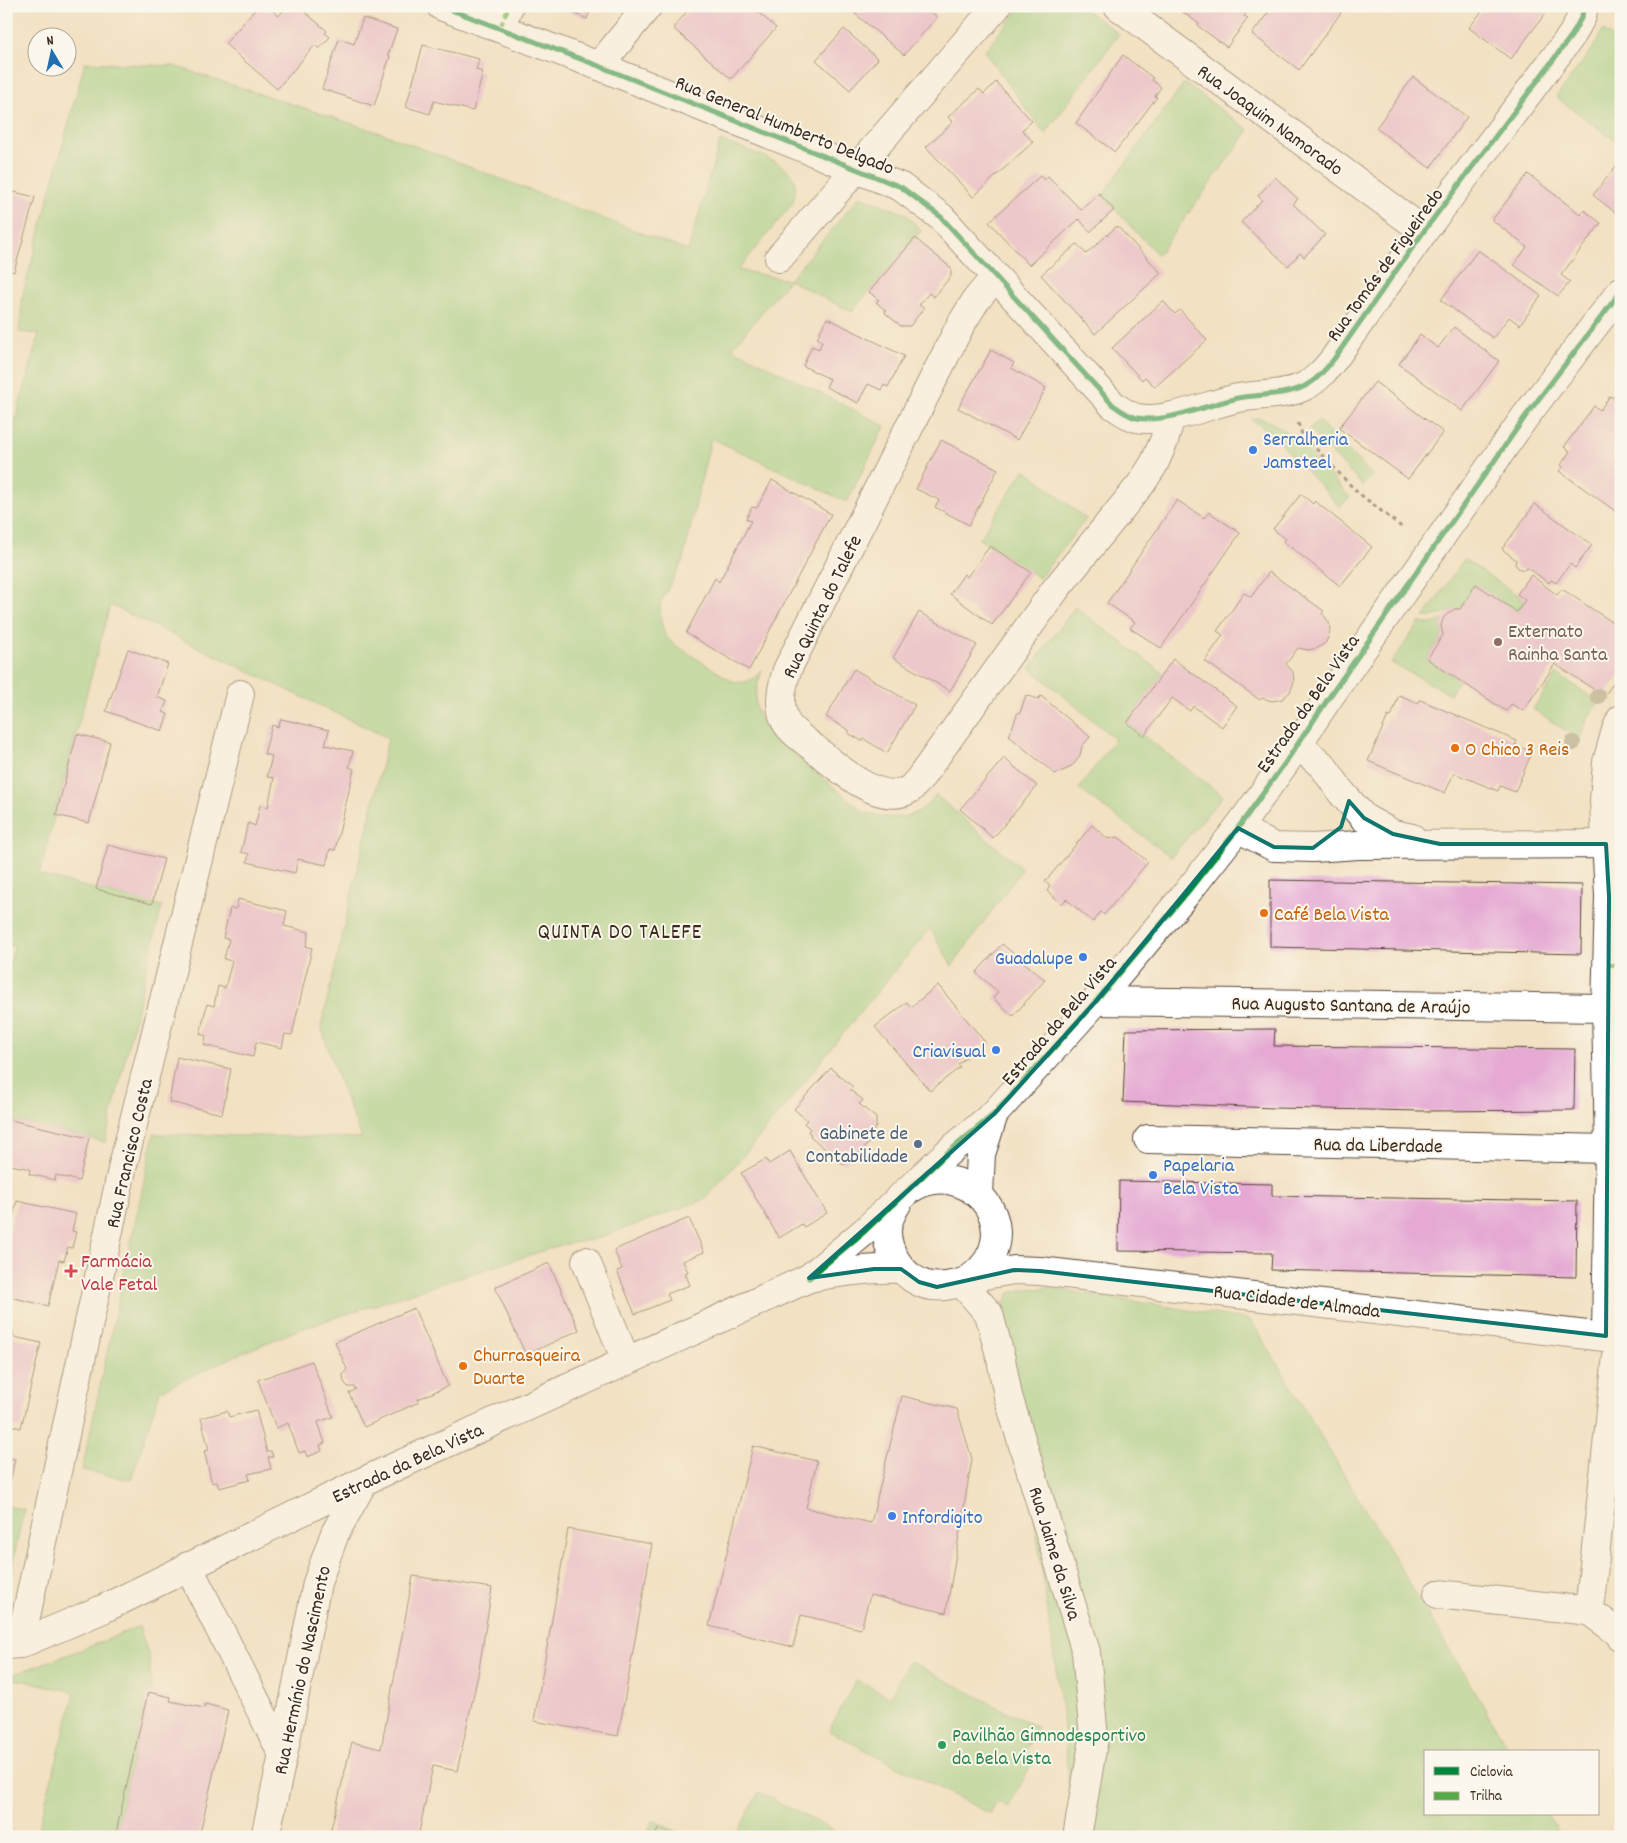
<svg xmlns="http://www.w3.org/2000/svg" width="1627" height="1843" font-family="Dekko,sans-serif">
<style>
.green{fill:#94d084;stroke:#687d51}
.building{fill:#e5a9d3}
.lines{fill:none;stroke-linecap:round;stroke-linejoin:round}
.minor-casing{stroke:#564537;stroke-width:30}
.path{stroke:#564537;stroke-width:3;stroke-dasharray:4 4;stroke-linecap:butt}
.minor{stroke:#fff;stroke-width:28}
.quiet{stroke:#55ab43;stroke-width:4;stroke-dasharray:8 4;stroke-linecap:butt}
.cycleway-casing{stroke:#fbf7ec;stroke-width:8}
.cycleway{stroke:#00873e;stroke-width:5}
.tree{fill:#9c9879}
.marked{fill:none;stroke:#0f766e;stroke-width:4;stroke-linejoin:round}
.shop-dot{fill:#3f7fe0;stroke:#fbf7ec;stroke-width:2}
.education-dot{fill:#8d6e63;stroke:#fbf7ec;stroke-width:2}
.food-dot{fill:#e8710a;stroke:#fbf7ec;stroke-width:2}
.service-dot{fill:#5c6f8a;stroke:#fbf7ec;stroke-width:2}
.health-dot{fill:#e0444e;stroke:#fbf7ec;stroke-width:2}
.leisure-dot{fill:#2e9e5b;stroke:#fbf7ec;stroke-width:2}
.labels{text-anchor:middle;stroke-width:4;stroke-linejoin:round;paint-order:stroke}
.street-label{font-size:20px;fill:#3b2a1e;stroke:#fbf7ec}
.shop-label{font-size:20px;fill:#366cbe;stroke:#fbf7ec;text-anchor:start}
.education-label{font-size:20px;fill:#785e54;stroke:#fbf7ec;text-anchor:start}
.food-label{font-size:20px;fill:#c56008;stroke:#fbf7ec;text-anchor:start}
.service-label{font-size:20px;fill:#4e5e75;stroke:#fbf7ec;text-anchor:end}
.health-label{font-size:20px;fill:#be3a42;stroke:#fbf7ec;text-anchor:start}
.leisure-label{font-size:20px;fill:#27864d;stroke:#fbf7ec;text-anchor:start}
.neighbourhood-label{font-size:21px;letter-spacing:1px;fill:#3b2a1e;stroke:#fbf7ec}
</style>
<rect width="100%" height="100%" fill="#fbf7ec"/>
<filter id="ink" filterUnits="userSpaceOnUse"><feTurbulence type="fractalNoise" baseFrequency=".02" numOctaves="2"/><feDisplacementMap in="SourceGraphic" scale="10" xChannelSelector="R" yChannelSelector="G"/><feConvolveMatrix kernelMatrix="1 2 1 2 8 2 1 2 1" color-interpolation-filters="sRGB"/></filter>
<filter id="wash" filterUnits="userSpaceOnUse"><feTurbulence type="fractalNoise" baseFrequency=".0096" numOctaves="4" result="noise"/><feDisplacementMap in="SourceGraphic" scale="20" xChannelSelector="R" yChannelSelector="G"/><feGaussianBlur stdDeviation="1.12" result="paint"/><feColorMatrix in="noise" values="0 0 0 0 0 0 0 0 0 0 0 0 0 0 0 0 0 1.4 0 .05"/><feComposite in="paint" operator="in"/></filter>
<g filter="url(#wash)">
<rect width="100%" height="100%" fill="#f2e1c3"/>
<!-- green -->
<g class="green">
<polygon points="1022,6 1080,6 1119,34 1045,134 984,51"/>
<polygon points="1603,30 1621,44 1621,145 1556,97 1593,48"/>
<path d="M85,62L174,66L384,134L688,251L720,141C738,147 784,160 793,176C797,185 795,194 793,203L738,270L789,280L860,196L906,214L921,231L852,312L789,280L732,348L885,426L847,502L711,438L683,560L660,604L661,622L665,635L672,643L732,681C746,685 753,680 762,670C753,697 752,710 769,733L864,812C893,821 916,821 936,795L1022,869L952,966L930,928L836,1042L784,1108L706,1199L596,1239L561,1245L300,1329L242,1353L160,1391L131,1480L82,1470L154,1134L362,1138L341,1087L321,1027L388,738L110,605L39,875L162,906L105,1142L6,1119V974L15,946H6V454L39,334L19,332L23,294Z"/>
<polygon points="1184,83 1249,130 1158,255 1102,196"/>
<path d="M1258,418C1288,422 1328,475 1350,497L1340,507L1269,431L1250,419Z"/>
<polygon points="1318,420 1373,476 1362,485 1309,429"/>
<polygon points="1025,469 1086,519 1039,578 979,539"/>
<path d="M1464,559L1525,600L1517,612L1476,585L1460,609C1448,610 1435,619 1424,617Z"/>
<polygon points="1075,607 1163,673 1127,723 1223,796 1171,857 1079,789 1115,739 1030,668"/>
<path d="M1443,620L1441,625L1443,635L1427,659L1459,680L1450,694L1391,663L1420,622C1429,626 1434,623 1443,620Z"/>
<path d="M1557,674L1599,702C1589,714 1584,725 1580,740L1533,709Z"/>
<polygon points="1051,1288 1251,1320 1511,1752 1426,1752 1426,1814 1548,1814 1562,1837 1070,1837 1070,1796 1063,1719 1004,1304 1010,1293 1024,1289"/>
<polygon points="6,1506 24,1509 6,1594"/>
<polygon points="139,1626 149,1656 152,1693 148,1692 115,1837 36,1837 75,1692 6,1677 94,1645"/>
<polygon points="909,1661 1037,1727 1021,1759 1031,1765 1009,1807 996,1801 990,1814 829,1731 856,1680 890,1697"/>
<polygon points="759,1792 846,1837 735,1837"/>
<polygon points="653,1820 687,1837 645,1837"/>
</g>
<g id="blocks">
<!-- building -->
<g class="building">
<polygon points="258,6 267,6 279,16 287,6 298,6 327,31 325,33 330,37 319,49 315,45 277,89 225,44"/>
<polygon points="557,6 592,6 587,19"/>
<polygon points="692,6 751,6 776,28 731,79 673,28"/>
<polygon points="858,6 924,6 937,17 904,55 853,12"/>
<polygon points="1175,6 1251,6 1244,16 1248,18 1227,47 1198,26 1199,24"/>
<polygon points="1273,6 1346,6 1299,70 1252,34"/>
<polygon points="1486,6 1551,6 1511,59 1469,28"/>
<polygon points="363,18 397,29 388,55 390,56 374,106 322,89 339,39 354,44"/>
<polygon points="844,29 878,59 850,90 816,60"/>
<polygon points="423,45 479,59 476,70 483,72 473,111 434,101 430,114 406,107"/>
<polygon points="1123,55 1153,78 1152,80 1161,87 1155,96 1157,97 1115,152 1076,123"/>
<polygon points="1413,77 1467,117 1430,168 1376,128"/>
<polygon points="996,82 1032,121 1022,130 1033,142 973,197 926,147 953,122 948,117 979,89 984,94"/>
<polygon points="1621,160 1621,217 1593,195"/>
<polygon points="1528,174 1581,215 1584,210 1601,223 1561,275 1570,282 1558,296 1514,265 1527,247 1492,220"/>
<polygon points="1040,176 1044,180 1048,176 1081,210 1099,193 1114,210 1090,232 1079,219 1029,265 989,222"/>
<polygon points="1275,177 1298,199 1293,204 1325,235 1304,257 1300,253 1288,266 1241,222 1262,200 1258,196"/>
<polygon points="6,190 35,197 14,272 6,270"/>
<polygon points="1117,226 1161,273 1095,334 1041,275 1077,244 1086,254"/>
<polygon points="915,238 951,268 951,276 934,297 929,293 919,305 924,308 910,326 901,326 885,313 886,311 876,302 879,300 869,292"/>
<polygon points="1478,250 1541,296 1520,325 1509,317 1493,338 1441,300"/>
<polygon points="1163,301 1175,314 1180,310 1207,340 1155,387 1145,377 1142,380 1112,348"/>
<polygon points="827,318 904,356 888,387 884,385 881,390 868,384 858,403 826,387 830,379 803,366 812,346 819,349 822,341 817,338"/>
<polygon points="1454,327 1499,361 1462,411 1399,364 1420,335 1438,348"/>
<polygon points="991,350 1014,363 1011,368 1046,388 1017,440 958,408"/>
<polygon points="1375,382 1443,432 1408,479 1339,428"/>
<polygon points="1616,393 1621,396 1621,515 1559,471 1563,467 1561,465 1570,451 1564,447 1594,406 1600,410 1610,396 1613,398"/>
<polygon points="941,440 998,469 969,525 935,507 939,500 916,489"/>
<polygon points="772,480 831,514 749,670 686,633 715,578 719,582 751,521 746,519 752,507 757,508"/>
<polygon points="1301,494 1313,504 1315,501 1372,547 1340,586 1283,541 1286,539 1273,529"/>
<polygon points="1177,500 1204,518 1209,512 1240,533 1161,648 1130,628 1135,622 1107,603"/>
<polygon points="1535,504 1592,545 1575,568 1570,564 1556,583 1551,580 1549,583 1528,568 1523,570 1518,568 1515,564 1516,560 1502,549"/>
<polygon points="990,546 1031,572 992,625 950,594 964,574 967,577"/>
<polygon points="1269,572 1324,611 1322,613 1329,622 1330,632 1326,642 1318,648 1308,650 1298,648 1286,664 1293,672 1294,682 1290,692 1282,699 1272,701 1262,698 1260,700 1205,661 1223,635 1217,631 1244,593 1251,597"/>
<polygon points="1531,575 1557,595 1562,589 1621,628 1621,673 1604,696 1555,664 1523,711 1511,704 1506,711 1427,659 1443,635 1441,625 1444,617 1454,609 1460,609 1476,584 1517,612 1525,600 1517,594"/>
<polygon points="919,612 977,645 950,691 893,658"/>
<polygon points="128,649 168,664 157,697 167,701 163,712 168,714 162,731 106,711"/>
<polygon points="1173,659 1237,706 1222,727 1193,706 1190,711 1172,698 1144,736 1127,723"/>
<polygon points="854,669 915,705 887,753 864,739 862,741 848,733 850,731 826,717"/>
<polygon points="1026,695 1038,699 1041,696 1090,737 1082,746 1080,755 1075,763 1067,769 1055,774 1009,736 1018,712 1020,713"/>
<polygon points="1399,695 1418,703 1420,700 1517,741 1515,745 1532,752 1515,792 1500,786 1498,791 1454,773 1445,793 1368,761 1388,716 1391,717"/>
<polygon points="281,719 329,730 325,745 353,751 349,767 354,769 335,850 330,849 326,865 298,859 295,873 247,862 249,854 241,852 248,823 255,826 260,805 268,807 274,778 267,777 272,756 264,754 272,725 278,727"/>
<polygon points="77,734 110,742 89,823 56,815"/>
<polygon points="1004,758 1037,786 993,838 960,809"/>
<polygon points="1092,825 1108,839 1117,837 1121,839 1148,862 1104,915 1101,912 1093,922 1066,899 1062,904 1047,891 1050,886 1045,882"/>
<polygon points="108,845 164,859 152,904 96,889"/>
<polygon points="1270,880 1582,885 1581,954 1270,947"/>
<polygon points="238,899 287,911 284,926 309,932 306,946 312,948 292,1035 285,1034 282,1048 256,1042 253,1057 204,1045 206,1036 200,1034 207,1004 214,1006 218,986 225,988 232,961 224,959 229,939 223,938 230,908 236,909"/>
<polygon points="1002,944 1045,980 1013,1016 993,998 998,992 976,973"/>
<polygon points="938,985 985,1042 958,1064 960,1067 930,1091 875,1027 907,1002 911,1007"/>
<polygon points="1275,1029 1274,1046 1575,1049 1574,1110 1422,1111 1274,1108 1123,1102 1126,1030"/>
<polygon points="177,1057 231,1069 222,1114 169,1102"/>
<polygon points="831,1068 853,1087 850,1090 863,1100 859,1104 876,1118 876,1127 871,1134 871,1140 861,1153 854,1154 844,1165 810,1136 811,1134 808,1132 810,1129 804,1123 807,1120 794,1109"/>
<polygon points="6,1119 89,1138 79,1181 56,1175 55,1180 29,1174 30,1169 6,1164"/>
<polygon points="790,1151 827,1213 804,1227 802,1224 779,1238 741,1173 766,1159 769,1164"/>
<polygon points="1119,1181 1272,1184 1272,1196 1577,1201 1576,1277 1271,1270 1272,1253 1118,1251"/>
<polygon points="17,1201 76,1214 72,1231 76,1232 72,1248 68,1247 64,1261 59,1260 48,1306 6,1296 6,1245"/>
<polygon points="689,1218 704,1252 683,1261 688,1272 685,1273 690,1285 667,1294 670,1300 635,1314 617,1271 622,1269 614,1250"/>
<polygon points="549,1263 579,1330 526,1355 495,1287"/>
<polygon points="414,1308 448,1386 418,1399 419,1402 364,1427 349,1393 356,1389 355,1387 348,1387 344,1382 343,1375 347,1369 335,1342"/>
<polygon points="6,1328 12,1329 14,1337 41,1343 21,1428 6,1425"/>
<polygon points="312,1361 333,1417 318,1422 325,1443 320,1445 322,1451 307,1457 305,1451 299,1453 288,1423 276,1428 258,1380"/>
<polygon points="902,1396 957,1409 972,1459 946,1613 870,1595 861,1629 801,1615 793,1647 709,1626 753,1446 817,1461 806,1508 871,1523"/>
<polygon points="256,1410 267,1452 271,1451 273,1457 268,1457 271,1469 248,1474 250,1480 219,1488 217,1482 212,1483 204,1451 209,1450 201,1418 227,1411 229,1417"/>
<polygon points="6,1458 15,1459 7,1497 6,1497"/>
<polygon points="568,1529 652,1544 618,1736 534,1721"/>
<polygon points="413,1576 492,1588 478,1675 457,1771 433,1766 418,1837 329,1837 352,1742 381,1749"/>
<polygon points="148,1692 171,1697 170,1701 204,1708 205,1704 228,1710 199,1837 115,1837"/>
<polygon points="659,1828 675,1837 654,1837"/>
</g>
</g>
</g>
<g filter="url(#ink)">
<use href="#blocks" fill-opacity="0" stroke="#564537" stroke-width="1"/>
<g class="lines">
<!-- minor casing -->
<g class="minor-casing">
<g id="minor">
<path d="M441,6L599,66L901,187L941,217L1113,405C1120,410 1128,416 1137,418C1164,424 1210,404 1238,398C1260,394 1283,396 1303,387C1316,381 1325,370 1334,359L1424,231L1572,35L1582,16L1584,6"/>
<polyline points="1118,6 1424,231"/>
<polyline points="500,28 509,6"/>
<polyline points="599,66 648,6"/>
<polyline points="779,258 997,6"/>
<path d="M995,277L976,300L960,326L787,670C782,687 778,702 784,718C788,730 804,740 814,748C835,765 880,808 910,789C913,787 915,783 918,781L1055,590L1141,484L1154,464L1164,441L1171,416"/>
<polyline points="1297,744 1323,766 1341,792 1364,818 1393,834 1412,838"/>
<polyline points="1238,828 1274,847 1313,848 1358,845 1621,844"/>
<polyline points="1096,1001 1606,1008"/>
<polyline points="1148,1139 1609,1149"/>
<polyline points="979,1194 981,1154 994,1114"/>
<path d="M898,1202C893,1210 888,1219 887,1229C886,1250 900,1273 919,1282C930,1288 944,1287 956,1284C967,1282 973,1277 981,1269C1024,1223 966,1156 912,1188"/>
<polyline points="586,1261 626,1361"/>
<polyline points="973,1277 1014,1270 1040,1271 1621,1339"/>
<polyline points="809,1278 865,1231 946,1154 994,1114 1096,1001 1186,894 1238,828 1285,763 1330,696 1525,417 1621,291"/>
<polyline points="962,1283 989,1314 1001,1359 1008,1396 1086,1652 1094,1738 1077,1837"/>
<polyline points="1606,1336 1609,1149 1606,1008 1609,896 1604,801 1607,762 1616,730 1621,719"/>
<polyline points="1619,1338 1589,1611 1619,1633 1621,1637"/>
<polyline points="188,1566 283,1755"/>
<polyline points="1438,1594 1589,1611"/>
<polyline points="20,1644 123,1165 240,694"/>
<path d="M6,1645L20,1644L103,1609L364,1481L809,1278C840,1272 870,1268 901,1269"/>
<polyline points="265,1837 283,1755 317,1583 335,1533 364,1481"/>
</g>
</g>
<!-- path -->
<polyline class="path" points="1298,423 1302,434 1356,491 1404,529"/>
<!-- minor -->
<use href="#minor" class="minor"/>
<!-- quiet -->
<g class="quiet">
<polyline points="500,28 509,6"/>
<polyline points="1608,965 1621,965"/>
</g>
<!-- cycleway casing -->
<g class="cycleway-casing">
<g id="cycleway">
<path d="M441,6L599,66L901,187L941,217L1113,405C1120,410 1128,416 1137,418C1164,424 1210,404 1238,398C1260,394 1283,396 1303,387C1316,381 1325,370 1334,359L1424,231L1572,35L1582,16L1584,6"/>
<polyline points="809,1278 865,1231 946,1154 994,1114 1096,1001 1186,894 1238,828 1285,763 1330,696 1525,417 1621,291"/>
</g>
</g>
<!-- cycleway -->
<use href="#cycleway" class="cycleway"/>
</g>
<!-- trees -->
<g class="tree">
<circle cx="1598" cy="696" r="8"/>
<circle cx="1573" cy="743" r="8"/>
</g>
</g>
<!-- marked area -->
<path d="M0 0H1627V1843H0ZM1349,801L1364,818L1393,834L1440,844H1606L1609,896L1606,1336L1040,1271L1014,1270L937,1287L919,1282L901,1269H874L809,1278L994,1114L1096,1001L1238,828L1274,847L1313,848L1341,827Z" fill="#f2e1c3" fill-opacity=".55" fill-rule="evenodd"/>
<path class="marked" d="M1349,801L1364,818L1393,834L1440,844H1606L1609,896L1606,1336L1040,1271L1014,1270L937,1287L919,1282L901,1269H874L809,1278L994,1114L1096,1001L1238,828L1274,847L1313,848L1341,827Z"/>
<!-- markers -->
<g class="shop-dot">
<circle cx="1253" cy="450" r="5"/>
<circle cx="1083" cy="957" r="5"/>
<circle cx="996" cy="1050" r="5"/>
<circle cx="1153" cy="1175" r="5"/>
<circle cx="892" cy="1516" r="5"/>
</g>
<circle class="education-dot" cx="1498" cy="642" r="5"/>
<g class="food-dot">
<circle cx="1455" cy="748" r="5"/>
<circle cx="1264" cy="913" r="5"/>
<circle cx="463" cy="1366" r="5"/>
</g>
<circle class="service-dot" cx="918" cy="1144" r="5"/>
<path class="health-dot" d="M68.5 1263.5h5v5h5v5h-5v5h-5v-5h-5v-5h5z"/>
<circle class="leisure-dot" cx="942" cy="1745" r="5"/>
<g class="labels">
<!-- street labels -->
<g class="street-label">
<text transform="translate(1271 119) rotate(36)" y="7">Rua Joaquim Namorado</text>
<text transform="translate(785 124) rotate(22)" y="7">Rua General Humberto Delgado</text>
<text transform="translate(1384 264) rotate(-54)" y="7">Rua Tomás de Figueiredo</text>
<text transform="translate(821 606) rotate(-64)" y="7">Rua Quinta do Talefe</text>
<text transform="translate(1307 703) rotate(-55)" y="7">Estrada da Bela Vista</text>
<text transform="translate(1351 1004) rotate(1)" y="7">Rua Augusto Santana de Araújo</text>
<text transform="translate(1058 1020) rotate(-49)" y="7">Estrada da Bela Vista</text>
<text transform="translate(1378 1144) rotate(1)" y="7">Rua da Liberdade</text>
<text transform="translate(128 1153) rotate(-77)" y="7">Rua Francisco Costa</text>
<text transform="translate(1297 1300) rotate(7)" y="7">Rua Cidade de Almada</text>
<text transform="translate(407 1462) rotate(-25)" y="7">Estrada da Bela Vista</text>
<text transform="translate(1056 1553) rotate(73)" y="7">Rua Jaime da Silva</text>
<text transform="translate(301 1670) rotate(-78)" y="7">Rua Hermínio do Nascimento</text>
</g>
<!-- shop labels -->
<g class="shop-label">
<text x="1263" y="445">Serralheria<tspan x="1263" dy="23">Jamsteel</tspan></text>
<text x="1073" y="964" text-anchor="end">Guadalupe</text>
<text x="986" y="1057" text-anchor="end">Criavisual</text>
<text x="1163" y="1171">Papelaria<tspan x="1163" dy="23">Bela Vista</tspan></text>
<text x="902" y="1523">Infordigito</text>
</g>
<!-- education labels -->
<g class="education-label">
<text x="1508" y="637">Externato<tspan x="1508" dy="23">Rainha Santa</tspan></text>
</g>
<!-- food labels -->
<g class="food-label">
<text x="1465" y="755">O Chico 3 Reis</text>
<text x="1274" y="920">Café Bela Vista</text>
<text x="473" y="1361">Churrasqueira<tspan x="473" dy="23">Duarte</tspan></text>
</g>
<!-- service labels -->
<g class="service-label">
<text x="908" y="1139">Gabinete de<tspan x="908" dy="23">Contabilidade</tspan></text>
</g>
<!-- health labels -->
<g class="health-label">
<text x="81" y="1267">Farmácia<tspan x="81" dy="23">Vale Fetal</tspan></text>
</g>
<!-- leisure labels -->
<g class="leisure-label">
<text x="952" y="1741">Pavilhão Gimnodesportivo<tspan x="952" dy="23">da Bela Vista</tspan></text>
</g>
<!-- neighbourhood labels -->
<g class="neighbourhood-label">
<text x="620" y="938">QUINTA DO TALEFE</text>
</g>
</g>
<!-- margin -->
<rect width="1627" height="1843" fill="none" stroke="#fbf7ec" stroke-width="25"/>
<!-- legend -->
<rect x="1424" y="1750" width="175" height="65" fill="#fbf7ec" stroke="#aea59a"/>
<rect x="1434" y="1767" width="25" height="8" fill="#00873e" stroke="#aea59a"/>
<text x="1470" y="1776" font-size="15" fill="#3b2a1e">Ciclovia</text>
<rect x="1434" y="1792" width="25" height="8" fill="#55ab43" stroke="#aea59a"/>
<text x="1470" y="1800" font-size="15" fill="#3b2a1e">Trilha</text>
<!-- north arrow -->
<g transform="translate(52 52) rotate(351)"><circle r="24" fill="#fbf7ec" stroke="#aea59a"/>
<path d="M0-4L9 19L0 12L-9 19Z" fill="#1f6fb2"/>
<text y="-8" font-size="14" font-weight="bold" text-anchor="middle" fill="#3b2a1e">N</text>
</g>
</svg>
